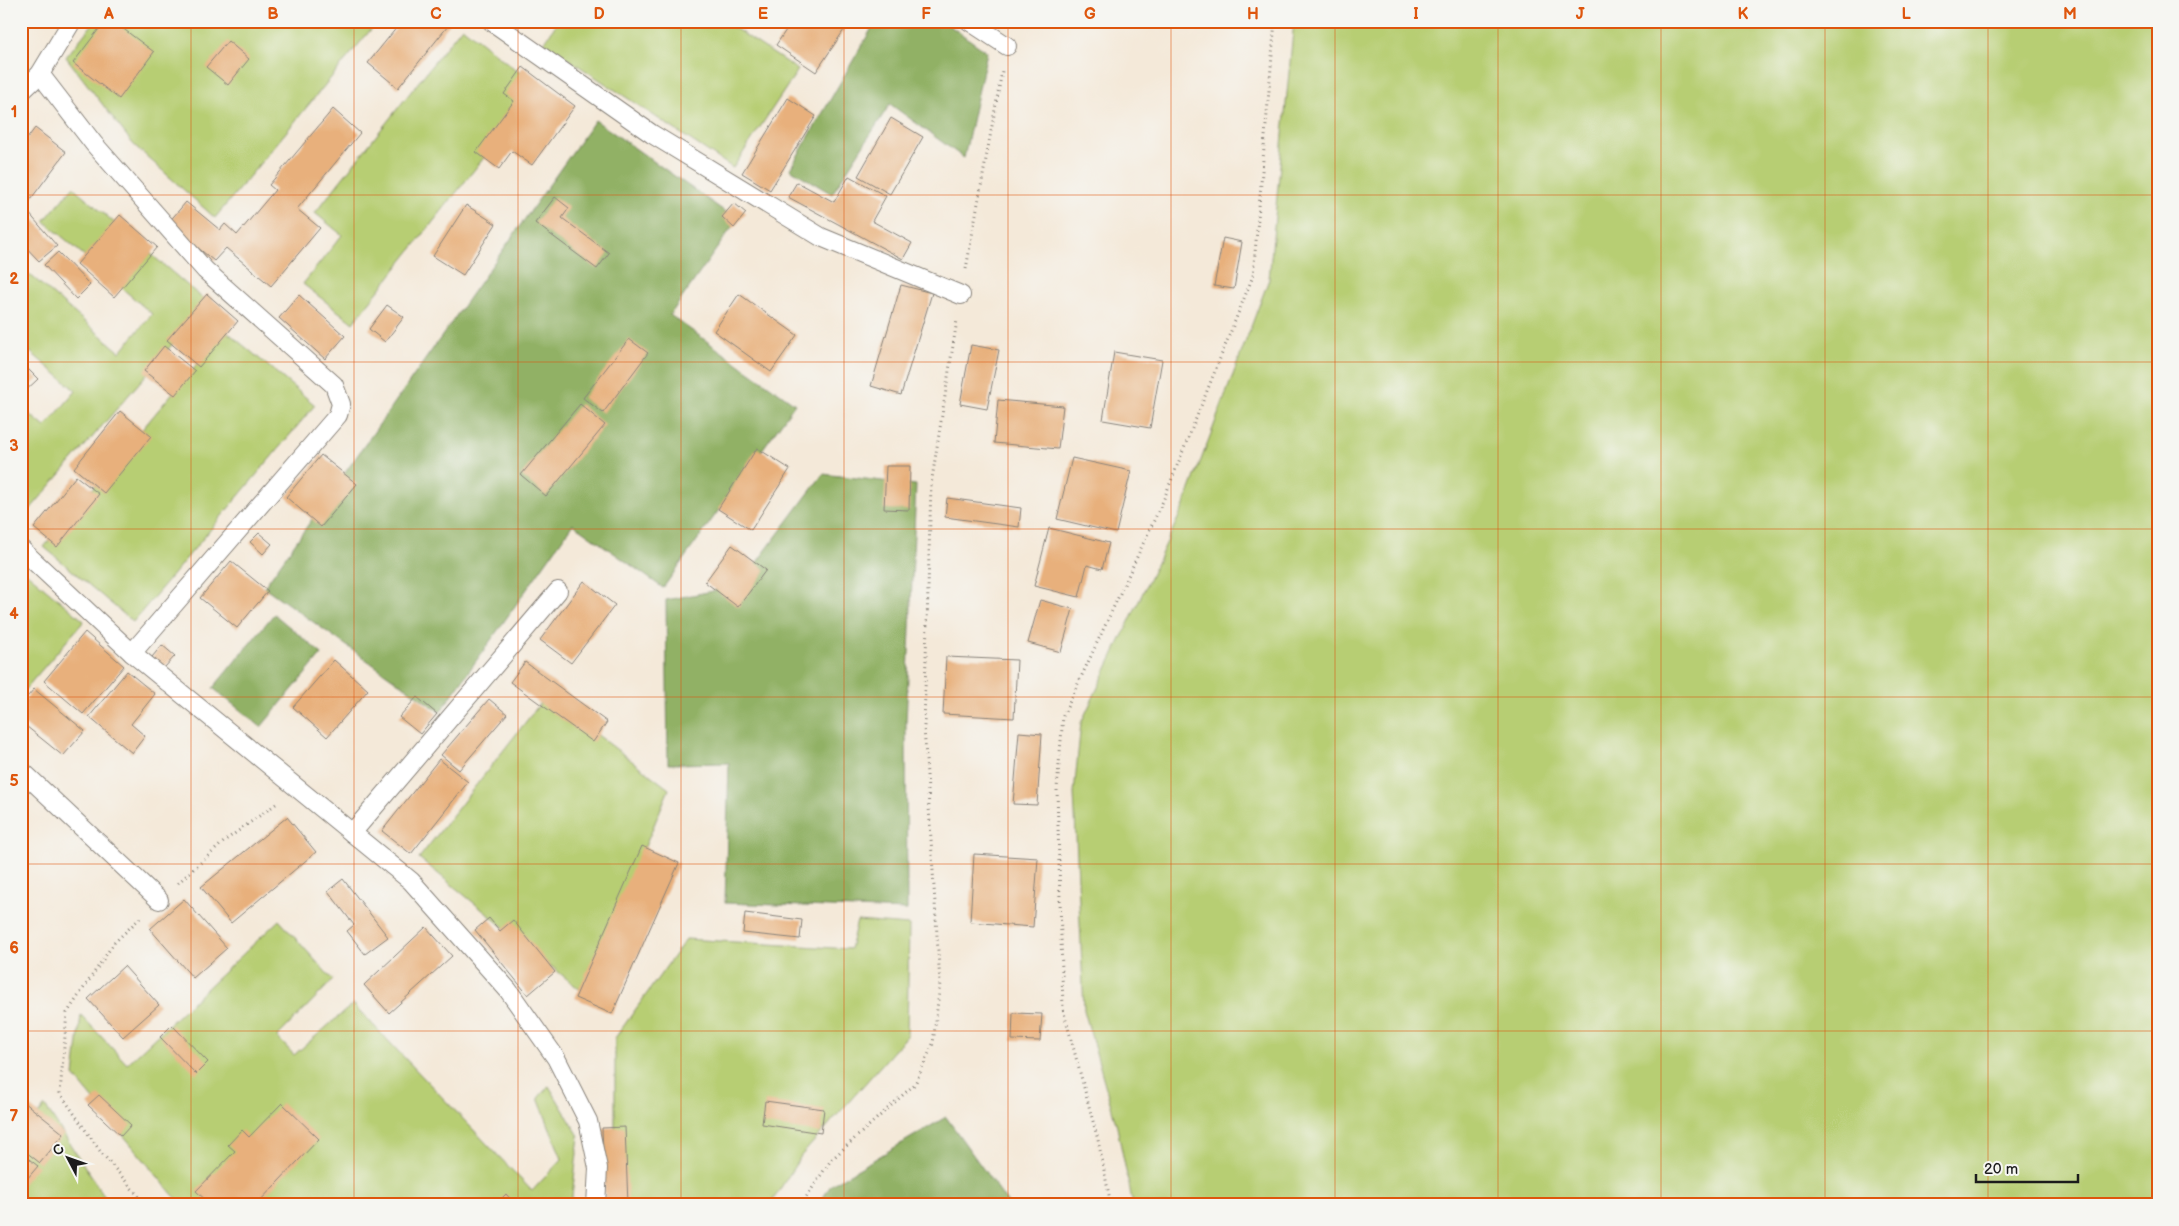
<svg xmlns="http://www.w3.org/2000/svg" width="2179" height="1226" font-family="'Balsamiq Sans',sans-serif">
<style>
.green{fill:#b7ce73;stroke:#6a7548}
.forest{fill:#91b165;stroke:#566640}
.building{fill:#e8b07c}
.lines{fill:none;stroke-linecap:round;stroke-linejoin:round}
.service-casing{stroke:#88827a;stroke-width:20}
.path{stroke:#88827a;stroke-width:3;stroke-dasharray:1 4;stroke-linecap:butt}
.service{stroke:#fff;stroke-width:18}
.grid{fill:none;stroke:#de560d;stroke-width:1;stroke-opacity:0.55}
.neatline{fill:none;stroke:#de560d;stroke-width:2}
.grid-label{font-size:16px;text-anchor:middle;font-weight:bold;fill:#de560d}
</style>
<rect width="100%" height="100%" fill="#f6f6f2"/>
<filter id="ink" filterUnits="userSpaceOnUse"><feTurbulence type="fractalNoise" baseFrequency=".02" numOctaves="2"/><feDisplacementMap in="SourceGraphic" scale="10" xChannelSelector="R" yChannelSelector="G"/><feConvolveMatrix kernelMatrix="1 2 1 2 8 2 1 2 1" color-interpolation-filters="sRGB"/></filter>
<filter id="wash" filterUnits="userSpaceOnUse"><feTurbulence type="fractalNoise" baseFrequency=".0096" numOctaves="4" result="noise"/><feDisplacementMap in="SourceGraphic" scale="20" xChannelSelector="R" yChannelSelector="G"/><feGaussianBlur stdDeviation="1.12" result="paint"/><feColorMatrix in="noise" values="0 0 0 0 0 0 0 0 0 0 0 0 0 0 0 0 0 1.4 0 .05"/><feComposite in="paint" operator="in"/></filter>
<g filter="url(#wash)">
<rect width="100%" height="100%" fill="#f4e9d9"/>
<!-- green -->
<g class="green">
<polygon points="95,21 378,21 215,218 133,144 66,57"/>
<polygon points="558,21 724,21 798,70 733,168 544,43"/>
<polygon points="1294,21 2158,21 2158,1205 1133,1205 1117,1127 1084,1010 1074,793 1081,723 1183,508 1269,279"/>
<polygon points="462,27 539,88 353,323 303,284 342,235 315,213"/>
<polygon points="73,187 208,303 21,520 21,407 45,427 76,391 21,344 21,267 120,352 152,314 44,221"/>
<polygon points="225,330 315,405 133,622 44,547"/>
<polygon points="21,568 84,621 21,694"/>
<polygon points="546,696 669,789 584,993 419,858"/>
<polygon points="279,920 333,980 277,1037 294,1055 353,1004 532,1191 562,1159 538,1098 549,1086 579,1136 571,1205 184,1205 173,1195 74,1076 81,1015 127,1064"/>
<polygon points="857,921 909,925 907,1036 801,1156 770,1205 637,1205 615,1199 615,1038 686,939 850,949"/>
<polygon points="45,1106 110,1205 21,1205 21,1136"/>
</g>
<!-- forest -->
<g class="forest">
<polygon points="876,21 943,21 987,52 964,158 890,104 832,194 790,169"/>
<polygon points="595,120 737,220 670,315 795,404 663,588 573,524 440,712 264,587"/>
<polygon points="823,474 916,485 906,724 907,910 725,903 729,763 668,764 666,600 739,586"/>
<polygon points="274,614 322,654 261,727 213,688"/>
<polygon points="946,1117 1009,1205 818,1205 831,1185"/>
</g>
<g id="blocks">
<!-- building -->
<g class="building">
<polygon points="105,21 113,21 154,52 119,99 73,63"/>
<polygon points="402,21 452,21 398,88 368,63"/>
<polygon points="792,21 850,21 816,72 776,45"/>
<polygon points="228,41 249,59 228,85 206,67"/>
<polygon points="523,67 575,106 532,165 512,151 499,169 476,152 514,101 504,94"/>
<polygon points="788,98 816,116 770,190 742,173"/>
<polygon points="333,109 360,133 297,209 320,228 271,286 226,248 214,261 168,223 186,202 220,230 225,224 237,235 275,190 269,185"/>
<polygon points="891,118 923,137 890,194 858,176"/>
<polygon points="35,128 66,152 27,204 21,200 21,147"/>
<polygon points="849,176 886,196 872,221 912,243 903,259 788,197 797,182 834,202"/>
<polygon points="555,197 569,208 562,218 609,253 597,269 535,223"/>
<polygon points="734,203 746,213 734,228 722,217"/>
<polygon points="466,205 496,224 463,275 433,256"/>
<polygon points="28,212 57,246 39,261 21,242 21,218"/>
<polygon points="120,215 157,247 114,297 77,264"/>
<polygon points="1223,238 1242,242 1234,289 1214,286"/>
<polygon points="58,252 90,285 76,299 44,265"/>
<polygon points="901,285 932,293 901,395 871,386"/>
<polygon points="207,294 238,321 199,367 167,340"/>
<polygon points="739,294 797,335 771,372 714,331"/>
<polygon points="299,295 345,336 325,359 279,318"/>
<polygon points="387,305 404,317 385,342 369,329"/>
<polygon points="629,339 648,353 603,413 583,398"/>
<polygon points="971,345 999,350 987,409 960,404"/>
<polygon points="164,346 195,371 175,395 144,371"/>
<polygon points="1114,352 1162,360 1150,428 1103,420"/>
<polygon points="21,362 38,379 22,394 21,393"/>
<polygon points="998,400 1063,406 1058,449 994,443"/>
<polygon points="580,404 605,425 546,496 521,475"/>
<polygon points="120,411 151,436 104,493 74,468"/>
<polygon points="757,448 790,469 751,530 718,509"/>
<polygon points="321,455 357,484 321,527 286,497"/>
<polygon points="1072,458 1131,471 1116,533 1057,519"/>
<polygon points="886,466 910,466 909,510 884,509"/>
<polygon points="76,476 99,494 57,547 34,528"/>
<polygon points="947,498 1021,508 1019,527 945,517"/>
<polygon points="1049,528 1109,543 1102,569 1087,565 1079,597 1034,586"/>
<polygon points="259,533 272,544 263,554 250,542"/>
<polygon points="732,545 766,570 738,607 705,582"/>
<polygon points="231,561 268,591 237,628 200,598"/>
<polygon points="584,581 615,605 571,663 540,640"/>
<polygon points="1040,600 1073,609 1061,652 1028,643"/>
<polygon points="85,632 124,666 83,714 44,681"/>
<polygon points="162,645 175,656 164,668 152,657"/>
<polygon points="946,657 1017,660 1014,718 943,714"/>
<polygon points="334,660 368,690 327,737 293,707"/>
<polygon points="525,662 607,722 593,742 510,682"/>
<polygon points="127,671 155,694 131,724 145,736 132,753 89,717"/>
<polygon points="34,689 85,731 63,756 21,722 21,704"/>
<polygon points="417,697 437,714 420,734 399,717"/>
<polygon points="489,699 507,714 459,770 441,755"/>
<polygon points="1019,732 1042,734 1037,805 1013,804"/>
<polygon points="439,759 468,782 411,854 382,831"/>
<polygon points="287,817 316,852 231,923 201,887"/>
<polygon points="642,846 679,863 612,1014 575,998"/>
<polygon points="974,854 1038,858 1033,927 970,922"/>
<polygon points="343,879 388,937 365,954 347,931 354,925 328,891"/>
<polygon points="184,899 227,948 193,978 150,929"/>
<polygon points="745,913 802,920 800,939 743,933"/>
<polygon points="489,918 500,931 513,920 555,972 528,995 475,930"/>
<polygon points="426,927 452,956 389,1013 364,985"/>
<polygon points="124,966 159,1005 123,1037 88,999"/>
<polygon points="1013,1013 1042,1014 1040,1041 1012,1040"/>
<polygon points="172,1025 208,1062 196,1074 160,1037"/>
<polygon points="99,1095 131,1125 121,1136 88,1105"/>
<polygon points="765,1101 824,1109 821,1133 762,1124"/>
<polygon points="24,1102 64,1134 40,1163 21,1148 21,1105"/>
<polygon points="282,1103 319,1139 256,1205 211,1205 196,1191 235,1151 228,1145 242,1130 249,1137"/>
<polygon points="625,1127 628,1205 605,1205 602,1128"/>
<polygon points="21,1153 38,1166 21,1186"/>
<polygon points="506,1194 516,1205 495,1205"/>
</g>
</g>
</g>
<g filter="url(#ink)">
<use href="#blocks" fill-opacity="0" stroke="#88827a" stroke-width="1"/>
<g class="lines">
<!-- service casing -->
<g class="service-casing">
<g id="service">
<polyline points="491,21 652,134 821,237 961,295"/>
<polyline points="969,21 1007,46"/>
<polyline points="40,74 94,144 205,270 334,385 341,404 338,415 132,653 411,881 508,990 556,1058 588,1121 598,1168 596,1205"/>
<polyline points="21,92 40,74 72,21"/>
<polyline points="21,549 132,653"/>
<polyline points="21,770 159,900"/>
<polyline points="352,833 558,591"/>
</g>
</g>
<!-- path -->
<g class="path">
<polyline points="966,269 1002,71"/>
<polyline points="178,883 227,839 276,804"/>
<polyline points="140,918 114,943 67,1013 60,1093 100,1151 146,1205"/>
<polyline points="801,1205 831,1160 915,1084 933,1044 940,983 924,727 931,485 957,320"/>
<polyline points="1111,1205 1098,1140 1063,1009 1057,789 1063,716 1163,501 1253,276 1275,21"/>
</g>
<!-- service -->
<use href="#service" class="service"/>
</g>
</g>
<!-- grid -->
<path class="grid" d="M191,21V1205M354,21V1205M518,21V1205M681,21V1205M844,21V1205M1008,21V1205M1171,21V1205M1335,21V1205M1498,21V1205M1661,21V1205M1825,21V1205M1988,21V1205M21,195H2158M21,362H2158M21,529H2158M21,697H2158M21,864H2158M21,1031H2158"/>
<!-- margin -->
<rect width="2179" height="1226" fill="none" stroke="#f6f6f2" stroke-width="55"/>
<!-- north arrow -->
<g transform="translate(68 1158) rotate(311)" stroke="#f6f6f2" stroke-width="4" paint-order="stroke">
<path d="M0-4L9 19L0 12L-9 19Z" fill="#1c1c1c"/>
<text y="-8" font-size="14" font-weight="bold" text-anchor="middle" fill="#1c1c1c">С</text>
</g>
<!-- scale -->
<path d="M1976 1174v8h102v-8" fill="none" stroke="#1c1c1c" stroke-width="2.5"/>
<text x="1984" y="1174" font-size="15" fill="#1c1c1c" stroke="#f6f6f2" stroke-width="4" paint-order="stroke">20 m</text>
<rect x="28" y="28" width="2124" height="1170" class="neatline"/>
<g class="grid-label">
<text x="109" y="19">A</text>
<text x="273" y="19">B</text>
<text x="436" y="19">C</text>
<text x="599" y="19">D</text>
<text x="763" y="19">E</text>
<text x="926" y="19">F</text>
<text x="1090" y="19">G</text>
<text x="1253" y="19">H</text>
<text x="1416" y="19">I</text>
<text x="1580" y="19">J</text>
<text x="1743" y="19">K</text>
<text x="1906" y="19">L</text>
<text x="2070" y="19">M</text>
<text x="14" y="117">1</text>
<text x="14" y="284">2</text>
<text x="14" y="451">3</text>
<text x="14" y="619">4</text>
<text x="14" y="786">5</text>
<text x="14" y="953">6</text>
<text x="14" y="1121">7</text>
</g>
</svg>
